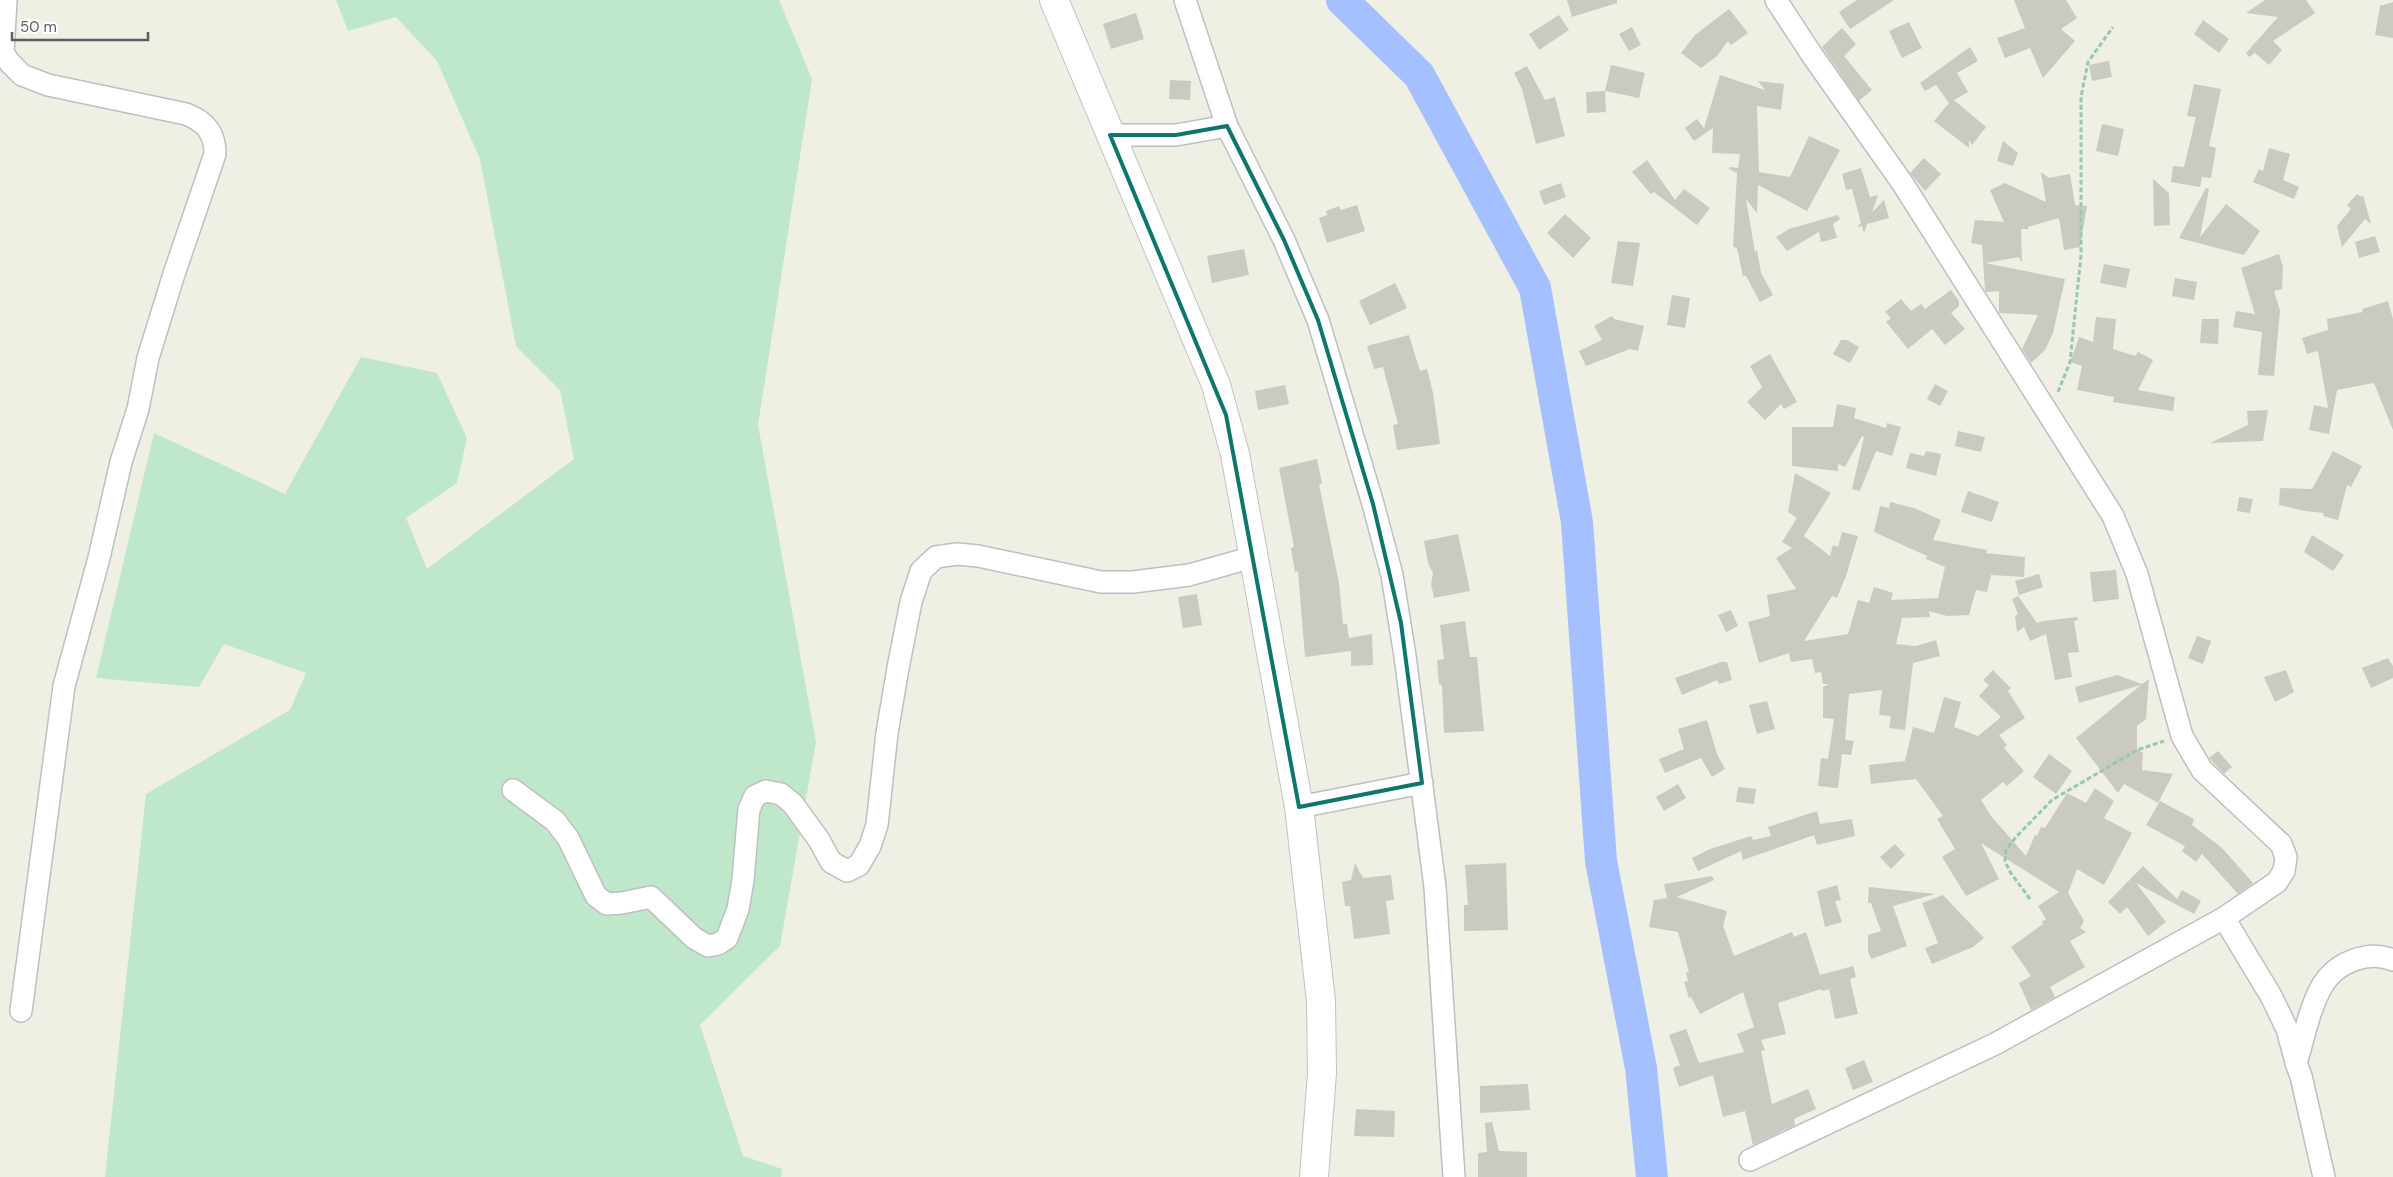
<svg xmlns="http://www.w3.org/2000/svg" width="2393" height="1177" font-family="'DM Sans',sans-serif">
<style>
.green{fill:#bee8c9}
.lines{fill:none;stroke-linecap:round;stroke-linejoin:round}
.river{stroke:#a4c0ff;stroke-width:32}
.building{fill:#cacac0}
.street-casing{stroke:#bdbfc5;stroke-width:24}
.secondary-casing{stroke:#c0c1ca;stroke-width:30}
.path{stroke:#97c9b2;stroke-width:3;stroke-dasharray:5 2.5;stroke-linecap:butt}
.street{stroke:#fff;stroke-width:21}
.secondary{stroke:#fff;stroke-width:28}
.marked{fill:none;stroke:#0f766e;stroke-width:4;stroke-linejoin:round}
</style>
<rect width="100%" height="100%" fill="#efefe3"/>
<!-- green -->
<polygon class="green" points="336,0 779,0 812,79 758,425 816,742 780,946 700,1025 743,1156 782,1169 781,1177 105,1177 146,794 290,710 306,673 224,644 199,687 96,678 154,433 285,494 361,357 437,373 467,438 457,483 406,518 427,569 574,459 560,390 516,346 480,159 437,61 396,17 348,31"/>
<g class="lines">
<!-- river -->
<polyline class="river" points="1342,0 1419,75 1535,288 1577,522 1601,861 1641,1068 1652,1177"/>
</g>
<!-- building -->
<g class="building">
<polygon points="1567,0 1617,0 1617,3 1572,17"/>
<polygon points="1857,0 1894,0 1850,29 1839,12"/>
<polygon points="2014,0 2066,0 2077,18 2061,29 2075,41 2043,78 2030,48 2005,58 1997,38 2025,28"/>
<polygon points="2265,0 2306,0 2315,13 2273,41 2282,50 2269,65 2255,53 2249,57 2246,53 2278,17 2246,13"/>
<polygon points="2393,2 2393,38 2375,35 2380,6"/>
<polygon points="1729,9 1748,33 1731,45 1728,41 1717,56 1701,68 1681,53 1695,35"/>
<polygon points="1136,13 1144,39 1111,49 1103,24"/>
<polygon points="1559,15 1569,30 1539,50 1529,34"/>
<polygon points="2203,20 2229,39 2219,53 2194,34"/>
<polygon points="1909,22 1922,48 1902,58 1889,31"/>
<polygon points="1632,27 1641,45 1629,51 1619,34"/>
<polygon points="1842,28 1856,44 1844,56 1872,90 1859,101 1822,47"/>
<polygon points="1970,47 1978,61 1957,73 1968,92 1954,100 1986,127 1972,145 1969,140 1969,148 1934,121 1949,103 1936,85 1925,91 1920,83"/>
<polygon points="2109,61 2112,77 2092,81 2089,65"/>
<polygon points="1611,65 1645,73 1639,98 1605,91"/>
<polygon points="1527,66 1545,100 1555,97 1565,136 1536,144 1522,89 1514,73"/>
<polygon points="1720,75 1765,90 1758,81 1784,84 1781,110 1757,106 1759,172 1790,177 1809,136 1840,150 1807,211 1758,185 1757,213 1746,199 1755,252 1757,250 1761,273 1773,295 1760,302 1746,276 1743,276 1737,248 1733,247 1737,173 1729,169 1730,167 1738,168 1740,154 1712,153 1713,128 1694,141 1685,128 1697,119 1704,128"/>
<polygon points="1170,80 1191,81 1190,100 1169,99"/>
<polygon points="2194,84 2221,89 2209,146 2216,148 2211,178 2202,177 2200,187 2171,182 2173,166 2184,167 2196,117 2187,116"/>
<polygon points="1605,91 1606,112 1587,113 1586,92"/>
<polygon points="2102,124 2124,129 2118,156 2096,151"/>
<polygon points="2003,141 2018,153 2013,166 1997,161"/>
<polygon points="2269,148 2290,154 2283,180 2299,187 2294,199 2253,182 2259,169 2263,171"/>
<polygon points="1924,158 1941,174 1925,191 1910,173"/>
<polygon points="1647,160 1675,200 1684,189 1710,208 1697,225 1654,192 1651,194 1632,172"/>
<polygon points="1861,168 1870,197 1878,195 1872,212 1884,200 1889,218 1867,224 1864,233 1862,226 1857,227 1861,223 1852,189 1846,190 1842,174"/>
<polygon points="2041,172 2049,178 2070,174 2075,205 2087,206 2080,247 2064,250 2059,218 2028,227 2028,229 2021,229 2022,263 2019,257 1985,263 2065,279 2053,333 2045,350 2031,363 2022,349 2038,315 1999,313 1999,291 1986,292 1985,290 1982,245 1971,243 1975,220 2004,222 1990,190 2005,183 2046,202"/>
<polygon points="2153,179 2169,193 2170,225 2154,226"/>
<polygon points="1561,183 1566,197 1544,205 1539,191"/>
<polygon points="2206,188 2209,189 2200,237 2226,204 2260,231 2244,255 2179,238"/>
<polygon points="2357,194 2361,197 2363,195 2371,224 2365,219 2342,247 2337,226 2351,209 2347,205"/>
<polygon points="1357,205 1365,231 1327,243 1319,218 1327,215 1326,211 1339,206 1341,210"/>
<polygon points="1565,214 1591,238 1573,258 1547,233"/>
<polygon points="1838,215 1840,219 1833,224 1837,238 1821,242 1819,232 1787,251 1776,237 1789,229"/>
<polygon points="2375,236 2380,252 2359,258 2355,242"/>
<polygon points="1618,241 1640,243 1633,286 1611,283"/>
<polygon points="1244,249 1249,275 1212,283 1207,256"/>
<polygon points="2279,254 2283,267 2282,289 2274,291 2280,311 2274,376 2258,375 2262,332 2233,327 2236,311 2255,314 2241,268"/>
<polygon points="2104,264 2130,269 2126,288 2100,283"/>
<polygon points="2175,278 2197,282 2194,300 2172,296"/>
<polygon points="1395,283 1407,308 1370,325 1359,301"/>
<polygon points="1951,290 1959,301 1959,306 1951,313 1965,329 1945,345 1932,329 1908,349 1886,322 1891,318 1885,312 1901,299 1911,311 1921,304 1925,309"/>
<polygon points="1672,295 1690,298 1685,328 1667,325"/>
<polygon points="2388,301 2393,319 2393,430 2374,383 2337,390 2329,434 2309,430 2314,405 2328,408 2318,351 2307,354 2302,338 2328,330 2327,319 2363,312 2362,309"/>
<polygon points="1612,316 1614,319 1644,326 1638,351 1630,349 1586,366 1579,351 1602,340 1594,326"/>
<polygon points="2096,317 2116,319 2113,349 2135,356 2138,352 2153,360 2138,390 2175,397 2173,411 2113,402 2114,397 2077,390 2082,366 2070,362 2079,337 2093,342"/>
<polygon points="2202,319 2219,319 2218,344 2200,343"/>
<polygon points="1409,335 1420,371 1427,369 1433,393 1440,444 1397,450 1393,425 1398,424 1383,367 1374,369 1367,346"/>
<polygon points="1841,340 1847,340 1859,347 1850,363 1833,354"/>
<polygon points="1770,354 1797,402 1784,409 1781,404 1765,420 1747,402 1762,387 1750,366"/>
<polygon points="1935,384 1948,391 1940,406 1927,399"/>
<polygon points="1285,385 1289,404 1258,410 1255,391"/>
<polygon points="1837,404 1856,408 1854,418 1886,428 1887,423 1901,427 1892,456 1876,451 1860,491 1852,489 1864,437 1862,436 1845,467 1838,464 1838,471 1792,466 1792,427 1833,427"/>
<polygon points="2268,410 2263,441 2210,443 2248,425 2247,411"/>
<polygon points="1958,431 1985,437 1981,452 1955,446"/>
<polygon points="1926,451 1941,454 1936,476 1906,468 1910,453 1924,456"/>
<polygon points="2333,451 2362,466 2351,487 2347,485 2338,520 2323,516 2324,513 2305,511 2279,505 2280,488 2312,489"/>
<polygon points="1317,459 1322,483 1319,484 1339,583 1343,624 1347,624 1349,638 1372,634 1373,665 1351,666 1351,651 1305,657 1298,571 1295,572 1291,548 1294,547 1279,468"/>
<polygon points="1795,473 1831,493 1804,536 1830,556 1833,545 1838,547 1842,532 1858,536 1846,576 1837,598 1832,596 1804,641 1848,634 1858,600 1869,603 1874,587 1893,593 1891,600 1938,598 1945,567 1926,559 1927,556 1874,532 1880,506 1889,508 1890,502 1914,508 1941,520 1933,540 1987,550 1986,553 2025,557 2024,577 1991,575 1987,592 1976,590 1969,615 1947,616 1929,611 1930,617 1902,618 1896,644 1916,646 1936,640 1940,656 1913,663 1905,730 1889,728 1891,716 1879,715 1882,690 1849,694 1845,740 1854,741 1851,755 1842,754 1838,788 1818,786 1821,758 1828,759 1834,719 1823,718 1823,687 1829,684 1823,684 1821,672 1815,673 1812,659 1791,662 1789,653 1759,663 1748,622 1770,616 1767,595 1796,589 1776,558 1792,548 1782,542 1797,518 1788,512"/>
<polygon points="1968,491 1999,502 1992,522 1961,512"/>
<polygon points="2239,497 2253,499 2250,513 2237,511"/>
<polygon points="1458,534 1470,591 1434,598 1431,584 1433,573 1428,563 1424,541"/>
<polygon points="2312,535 2344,555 2333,571 2304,552"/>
<polygon points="2116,570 2119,599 2093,602 2090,572"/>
<polygon points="2039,574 2043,587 2019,595 2015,581"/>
<polygon points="1197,594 1202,625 1183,628 1178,597"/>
<polygon points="2018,596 2037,623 2043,621 2077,617 2078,620 2074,621 2079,652 2068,653 2072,677 2055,680 2046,634 2030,641 2024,627 2017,632 2015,616 2018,614 2012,599"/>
<polygon points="1731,610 1738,626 1726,632 1718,615"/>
<polygon points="1465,621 1470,657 1477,657 1484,731 1444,733 1442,685 1439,684 1437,660 1444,659 1440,625"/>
<polygon points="2197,636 2211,641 2203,664 2188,658"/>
<polygon points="2388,658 2393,666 2393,678 2371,688 2362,668"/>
<polygon points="1721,662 1727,662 1732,680 1719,684 1717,680 1682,695 1675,678"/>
<polygon points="1993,670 2011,688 2008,691 2025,718 1999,735 2007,745 2004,748 2024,771 2007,786 2003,782 1981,800 1991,816 2026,856 2035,835 2037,836 2041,827 2045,828 2067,793 2086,803 2095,788 2114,801 2104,818 2132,833 2104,885 2077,869 2068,893 2084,921 2080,928 2086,932 2070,941 2085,967 2050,987 2055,997 2031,1010 2019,983 2031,976 2011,947 2043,924 2042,922 2046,919 2038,906 2059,892 1981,843 1999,879 1966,896 1942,857 1955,849 1937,819 1943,816 1916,779 1871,784 1869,765 1905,761 1913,727 1934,733 1944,697 1961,702 1954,727 1978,736 2001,717 1979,696 1989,685 1983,680"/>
<polygon points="2286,670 2294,692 2275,702 2264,677"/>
<polygon points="2117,675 2142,684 2149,679 2146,719 2137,726 2137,749 2143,753 2142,770 2173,774 2158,803 2124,784 2118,793 2076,738 2141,685 2079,703 2075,687"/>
<polygon points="1767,701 1775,729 1757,734 1749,705"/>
<polygon points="1707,720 1717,754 1725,769 1712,777 1701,758 1665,773 1659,759 1684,749 1678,729"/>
<polygon points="2218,751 2232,767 2224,774 2209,758"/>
<polygon points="2049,754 2072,771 2056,794 2033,777"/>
<polygon points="1678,784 1686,798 1664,811 1656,797"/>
<polygon points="1738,787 1756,789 1754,804 1736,802"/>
<polygon points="2160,801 2194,819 2192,825 2222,848 2253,883 2238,894 2202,854 2196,862 2182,851 2185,846 2146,825"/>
<polygon points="1817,811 1820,824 1852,819 1855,836 1817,845 1814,835 1743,860 1741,851 1698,871 1692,858 1710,849 1751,836 1753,840 1771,836 1768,827"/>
<polygon points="1895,844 1905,855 1891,869 1880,857"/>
<polygon points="1355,863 1363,878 1391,875 1394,900 1386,901 1390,934 1354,939 1350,906 1345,906 1342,882 1351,880"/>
<polygon points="1506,863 1508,930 1464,931 1464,905 1468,905 1465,865"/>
<polygon points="2143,866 2177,899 2182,890 2201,901 2194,914 2136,883 2166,922 2148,936 2127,907 2120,914 2108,902"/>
<polygon points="1712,876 1714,880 1677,897 1727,911 1723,926 1734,956 1792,932 1794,937 1806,932 1820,975 1853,966 1856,977 1850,979 1858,1014 1835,1019 1829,989 1822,991 1821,989 1778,1003 1786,1034 1761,1040 1765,1050 1761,1051 1772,1104 1808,1089 1816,1109 1794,1119 1795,1125 1753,1145 1745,1111 1723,1117 1713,1075 1679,1087 1673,1068 1680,1065 1669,1035 1686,1029 1699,1063 1744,1052 1737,1034 1754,1027 1743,992 1700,1014 1691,997 1689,998 1684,982 1688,981 1686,973 1689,972 1678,932 1649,927 1654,900 1667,898 1664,884"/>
<polygon points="1837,885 1841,900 1835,901 1842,922 1825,927 1817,891"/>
<polygon points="1869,887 1935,894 1893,906 1907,946 1871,959 1868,951 1868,935 1881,931 1871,903 1868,903"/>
<polygon points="1943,895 1984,938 1973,947 1932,964 1925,948 1938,943 1922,903"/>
<polygon points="1864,1060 1873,1082 1853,1090 1845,1068"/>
<polygon points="1528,1084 1530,1110 1480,1113 1480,1086"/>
<polygon points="1356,1109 1395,1111 1394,1137 1354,1136"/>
<polygon points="1492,1122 1499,1151 1527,1152 1527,1177 1478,1177 1478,1153 1487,1152 1485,1123"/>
</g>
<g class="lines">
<!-- street casing -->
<g class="street-casing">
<g id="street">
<path d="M6,0L3,53L10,63L22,75L48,85L186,114C206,122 215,133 215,154L174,274L148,358L138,409L121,462L99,558L64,686L21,1011"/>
<polyline points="1185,0 1227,126 1284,240 1318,320 1373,504 1392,575 1405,656 1435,887 1454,1177"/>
<polyline points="1110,135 1176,135 1227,126"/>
<polyline points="513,790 555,821 568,838 596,896 607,904 622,903 651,897 694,938 708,946 718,944 727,938 738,909 743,880 749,809 755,796 766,791 781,794 793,804 819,840 831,862 847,871 859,865 870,846 877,825 887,733 898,668 911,602 921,571 936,557 957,554 978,556 1101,582 1133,582 1189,575 1253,557"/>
<polyline points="1299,807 1422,783"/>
<polyline points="2224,918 2271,996 2287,1029 2296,1062"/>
<polyline points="1750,1160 1995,1044 2224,918 2277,882 2284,871 2286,857 2281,844 2202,770 2182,736 2137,574 2113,516 1903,184 1812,55 1776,0"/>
<path d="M2324,1177L2301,1076L2296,1063C2304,1038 2309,1009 2322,986C2336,962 2368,950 2393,960"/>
</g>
</g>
<!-- secondary casing -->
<g class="secondary-casing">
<polyline id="secondary" points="1054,0 1216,385 1235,454 1299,807 1321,1001 1322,1073 1314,1177"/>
</g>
<!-- path -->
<g class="path">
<polyline points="2058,392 2070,362 2081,255 2081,97 2088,62 2113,27"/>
<polyline points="2030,899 2010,872 2005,861 2006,850 2016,837 2052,800 2137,750 2164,741"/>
</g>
<!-- street -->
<use href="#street" class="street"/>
<!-- secondary -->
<use href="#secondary" class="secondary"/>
</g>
<!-- marked area -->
<path class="marked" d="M1227,126L1284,240L1318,320L1373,504L1401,623L1422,783L1299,807L1226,415L1110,135H1176Z"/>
<!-- scale -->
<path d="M12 32v8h136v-8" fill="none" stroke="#5b5d65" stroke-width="2.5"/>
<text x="20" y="32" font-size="15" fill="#5b5d65" stroke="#ffffff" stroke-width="4" paint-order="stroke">50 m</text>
</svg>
